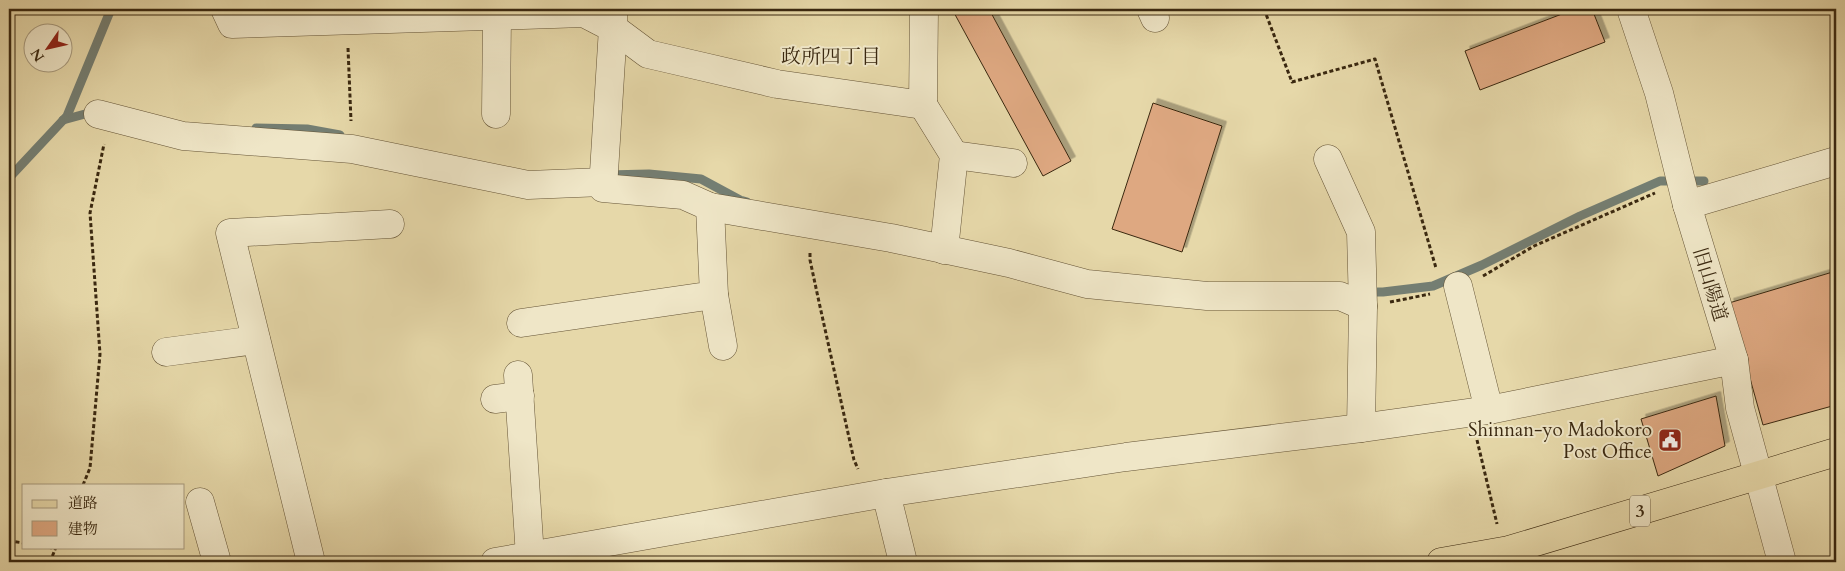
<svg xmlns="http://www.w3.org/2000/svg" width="1845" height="571" font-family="Cardo,'Noto Serif JP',serif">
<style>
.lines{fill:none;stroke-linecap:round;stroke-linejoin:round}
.stream{stroke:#747e72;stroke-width:9}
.building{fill:#dea881;stroke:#3a2810;filter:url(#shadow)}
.minor-casing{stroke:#655436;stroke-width:29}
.primary-casing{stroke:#3a2810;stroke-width:29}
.path{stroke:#3a2810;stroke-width:3;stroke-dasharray:4 2.5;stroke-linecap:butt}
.minor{stroke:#efe6c7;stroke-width:28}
.primary{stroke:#e6d8a9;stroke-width:28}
.labels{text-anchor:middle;stroke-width:4;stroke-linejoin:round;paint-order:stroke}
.shield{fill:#efe6c7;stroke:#706147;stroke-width:1}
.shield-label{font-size:18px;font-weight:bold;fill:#3a2810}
.street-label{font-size:19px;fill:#3a2810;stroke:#efe6c7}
.poi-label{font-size:19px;fill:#3a2810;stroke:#efe6c7;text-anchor:end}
.neighbourhood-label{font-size:20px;fill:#3a2810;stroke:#efe6c7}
</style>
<defs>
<filter id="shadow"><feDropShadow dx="4.5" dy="-4.5" stdDeviation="0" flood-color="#0004"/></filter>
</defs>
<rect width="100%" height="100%" fill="#e6d8a9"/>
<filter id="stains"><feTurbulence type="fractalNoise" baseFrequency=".004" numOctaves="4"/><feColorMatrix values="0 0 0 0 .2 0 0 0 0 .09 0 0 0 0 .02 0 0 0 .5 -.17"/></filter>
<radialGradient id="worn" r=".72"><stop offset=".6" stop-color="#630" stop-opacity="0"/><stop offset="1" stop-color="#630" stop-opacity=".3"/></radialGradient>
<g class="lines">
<!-- stream -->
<g class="stream">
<polyline points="63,120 96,111"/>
<polyline points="256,128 307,129 340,135"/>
<polyline points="606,175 649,174 701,179 740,200 747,202"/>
<polyline points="9,178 67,116 111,9"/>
<polyline points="1366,292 1383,292 1433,286 1482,265 1580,216 1660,181 1704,181"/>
</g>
</g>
<!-- building -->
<g class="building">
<polygon points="952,9 989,9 1071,161 1043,176"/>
<polygon points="1575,9 1592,9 1605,42 1480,90 1465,51"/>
<polygon points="1153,103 1222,126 1182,252 1112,229"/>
<polygon points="1836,271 1836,405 1763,425 1729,303"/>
<polygon points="1716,396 1725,446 1658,476 1641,419"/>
</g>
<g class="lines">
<!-- minor casing -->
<g class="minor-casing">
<g id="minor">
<polyline points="225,9 232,24 584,13 613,28 603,188 683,195 710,207 714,295 521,323"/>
<polyline points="1151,9 1155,18"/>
<polyline points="1631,9 1659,93 1687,205 1734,360 1740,408 1782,562"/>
<polyline points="613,13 613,28 648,54 777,84 923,105 924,9"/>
<polyline points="923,105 954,155 944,250"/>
<polyline points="98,114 183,136 352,149 528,185 603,182"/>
<polyline points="496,114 497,15"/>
<polyline points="954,155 1013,163"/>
<polyline points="1328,159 1361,232 1363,306 1361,428"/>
<polyline points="1687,205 1836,161"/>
<polyline points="710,207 891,238 1009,263 1087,284 1207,296 1340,296 1363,306"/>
<polyline points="1458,286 1489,410"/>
<polyline points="714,295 723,346"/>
<polyline points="166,352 256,340"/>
<polyline points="518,375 530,556"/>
<polyline points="495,399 520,396"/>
<polyline points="886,493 903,562"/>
<polyline points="200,502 217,562"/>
<polyline points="311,562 230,233 390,224"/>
<polyline points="495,562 886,493 1126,457 1361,428 1489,410 1734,360"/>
</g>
</g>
<!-- primary casing -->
<g class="primary-casing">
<polyline id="primary" points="1441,562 1509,550 1836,452"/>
</g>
<!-- path -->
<g class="path">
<polyline points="1264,9 1292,82 1375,59 1436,268"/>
<polyline points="348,48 351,121"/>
<polyline points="810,253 810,260 819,302 854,460 858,469"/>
<polyline points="1483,276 1534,246 1655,193"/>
<polyline points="1390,302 1430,294"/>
<polyline points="1477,440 1497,524"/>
<polyline points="83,485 90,468 100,354 90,213 104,144"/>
<polyline points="9,541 24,543"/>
<polyline points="48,547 56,549"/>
<polyline points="50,562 56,547"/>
</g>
<!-- minor -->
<use href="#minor" class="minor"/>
<!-- primary -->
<use href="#primary" class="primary"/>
</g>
<!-- icons -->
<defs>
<g id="civic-square" transform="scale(1.25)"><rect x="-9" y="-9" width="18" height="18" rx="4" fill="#8f2418" stroke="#efe6c7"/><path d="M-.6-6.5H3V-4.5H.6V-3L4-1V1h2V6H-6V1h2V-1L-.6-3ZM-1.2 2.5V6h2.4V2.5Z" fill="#fff"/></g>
</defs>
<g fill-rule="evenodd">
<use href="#civic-square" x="1670" y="440"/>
</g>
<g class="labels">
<!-- shield labels -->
<rect class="shield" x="1630" y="495.5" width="20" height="31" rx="4"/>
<g class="shield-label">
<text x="1640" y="517">3</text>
</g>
<!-- street labels -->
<g class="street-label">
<text transform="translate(1711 284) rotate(73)" y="7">旧山陽道</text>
</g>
<!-- poi labels -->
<g class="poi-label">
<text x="1652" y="436">Shinnan-yo Madokoro<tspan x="1652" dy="22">Post Office</tspan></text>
</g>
<!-- neighbourhood labels -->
<g class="neighbourhood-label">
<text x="831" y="63">政所四丁目</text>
</g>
</g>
<!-- margin -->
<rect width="1845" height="571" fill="none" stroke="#e6d8a9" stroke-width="30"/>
<rect x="10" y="10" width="1825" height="551" fill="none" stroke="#3a2810" stroke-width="2.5"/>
<rect x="15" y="15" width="1815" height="541" fill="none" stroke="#3a2810"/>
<!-- legend -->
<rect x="22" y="484" width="162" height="65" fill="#efe6c7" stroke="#a79a7e"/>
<rect x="32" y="500" width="25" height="8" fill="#e6d8a9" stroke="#a79a7e"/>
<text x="68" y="508" font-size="15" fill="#3a2810">道路</text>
<rect x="32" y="521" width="25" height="15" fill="#dea881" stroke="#a79a7e"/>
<text x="68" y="534" font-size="15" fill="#3a2810">建物</text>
<!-- north arrow -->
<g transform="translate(48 48) rotate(236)"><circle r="24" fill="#efe6c7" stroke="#a79a7e"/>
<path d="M0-4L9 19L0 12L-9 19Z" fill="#8f2418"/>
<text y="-8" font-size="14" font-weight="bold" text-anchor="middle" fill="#3a2810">N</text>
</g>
<rect width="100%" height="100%" filter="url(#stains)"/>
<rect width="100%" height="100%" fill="url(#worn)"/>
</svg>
